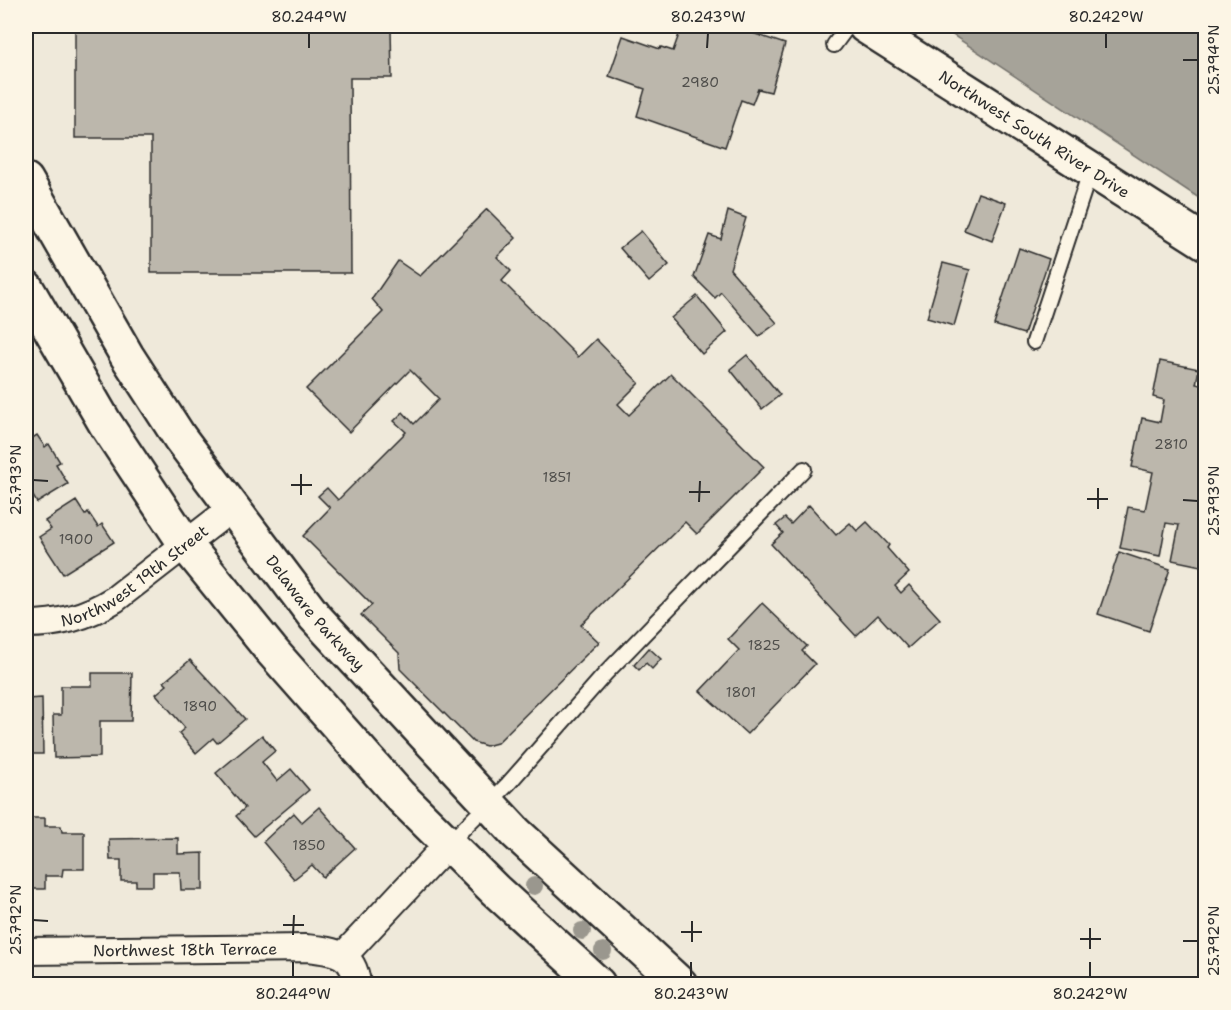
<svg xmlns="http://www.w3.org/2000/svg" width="1231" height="1010" font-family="'Shantell Sans',sans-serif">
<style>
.water{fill:#a6a399;stroke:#75736d;stroke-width:1.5}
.building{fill:#bcb7ac;stroke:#2b2b2b;stroke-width:1.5}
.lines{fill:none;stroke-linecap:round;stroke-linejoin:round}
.service-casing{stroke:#2b2b2b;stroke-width:18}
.minor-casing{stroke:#2b2b2b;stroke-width:30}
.tertiary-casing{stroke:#2b2b2b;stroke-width:38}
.service{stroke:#fcf5e5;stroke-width:14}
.minor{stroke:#fcf5e5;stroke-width:26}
.tertiary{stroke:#fcf5e5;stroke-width:33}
.tree{fill:#9a978e}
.ticks{fill:none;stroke:#2b2b2b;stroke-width:2}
.labels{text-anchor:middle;stroke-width:4.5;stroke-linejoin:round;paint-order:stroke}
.number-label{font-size:14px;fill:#4f4e4b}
.street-label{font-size:16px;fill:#2b2b2b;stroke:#fcf5e5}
.neatline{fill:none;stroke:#2b2b2b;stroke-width:2}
.ticks-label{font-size:15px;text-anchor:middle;fill:#2b2b2b}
</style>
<rect width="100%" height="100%" fill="#efe9da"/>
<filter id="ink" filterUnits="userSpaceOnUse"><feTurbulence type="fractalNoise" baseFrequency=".0167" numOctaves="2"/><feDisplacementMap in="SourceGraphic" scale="12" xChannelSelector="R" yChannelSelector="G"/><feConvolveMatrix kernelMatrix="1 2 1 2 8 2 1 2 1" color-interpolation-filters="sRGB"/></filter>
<g filter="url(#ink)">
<!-- water -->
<polygon class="water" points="939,26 1205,26 1205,202"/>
<!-- building -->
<g class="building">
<polygon points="682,26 731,26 785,44 771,92 758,89 752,104 741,100 725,147 637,116 645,89 609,76 623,36 660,49 661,47 673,51"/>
<polygon points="75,29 391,29 392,78 350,78 351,273 151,273 151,138 75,138"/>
<polygon points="978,193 1006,203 992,241 964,230"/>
<polygon points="487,209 516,238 497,257 511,271 502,281 578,357 596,339 639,383 618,404 629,415 671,374 764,467 697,534 685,522 581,625 599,642 497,743 486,746 473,742 400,669 399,653 361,615 372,605 303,536 330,508 318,496 327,488 338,500 406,432 394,421 403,412 414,424 439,399 410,370 349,432 306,389 383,312 372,299 398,261 420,276"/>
<polygon points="728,211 746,218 730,269 777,323 759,336 721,292 715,298 694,277 709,235 721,239"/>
<polygon points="641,231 669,265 649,282 620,248"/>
<polygon points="1019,248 1049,259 1024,334 994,325"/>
<polygon points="943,263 970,270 954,326 927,318"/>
<polygon points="697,296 727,332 702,354 671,318"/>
<polygon points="747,355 780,395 762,409 730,369"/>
<polygon points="1160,361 1199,369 1196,384 1206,386 1206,516 1204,524 1206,524 1206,567 1172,560 1179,525 1166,523 1160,556 1120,548 1128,507 1145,510 1153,472 1132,467 1142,418 1160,422 1164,400 1153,397"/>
<polygon points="37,435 45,447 49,444 60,462 56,464 68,484 37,503 26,484 26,442"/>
<polygon points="76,501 85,515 88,512 98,527 102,524 114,542 63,574 39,537 51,529 45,521"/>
<polygon points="809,505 836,535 850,523 857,531 867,522 889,545 887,548 909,573 895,586 901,593 909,585 940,619 908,648 878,615 856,636 771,544 783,533 776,525 785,518 791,524"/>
<polygon points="1119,552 1170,569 1149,631 1098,614"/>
<polygon points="762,603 807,646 802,651 815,664 747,734 700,691 739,650 728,639"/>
<polygon points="649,648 661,659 652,669 646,663 639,670 634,665"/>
<polygon points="190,660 245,719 217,743 213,738 196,753 179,733 185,728 156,694 167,685 164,682"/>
<polygon points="92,673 132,673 131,721 100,721 100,757 54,758 53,715 61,715 61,686 92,686"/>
<polygon points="42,698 43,754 26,754 26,699"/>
<polygon points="262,735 275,751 262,762 277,781 291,769 309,790 254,836 236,816 245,808 216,773"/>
<polygon points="319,807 355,848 323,877 312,865 294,879 263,842 294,813 302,822"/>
<polygon points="26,818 45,818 45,826 61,826 62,832 84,832 84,869 63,869 62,876 45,876 45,889 26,889"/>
<polygon points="178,838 178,854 203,853 203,890 181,890 180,872 153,872 153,886 136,886 136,881 121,881 121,860 110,860 109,839"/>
</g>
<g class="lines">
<!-- service casing -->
<g class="service-casing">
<g id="service">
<polyline points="834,45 848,26"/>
<polyline points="1034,342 1091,169"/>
<polyline points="448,844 508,784 605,674 804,469"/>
</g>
</g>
<!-- minor casing -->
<g class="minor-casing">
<g id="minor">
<path id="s1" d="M26,624C59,624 86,617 115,599L232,508"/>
<path id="s2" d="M26,951L306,948C334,951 354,952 357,984"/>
<polyline points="344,955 448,844"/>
</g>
</g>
<!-- tertiary casing -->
<g class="tertiary-casing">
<g id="tertiary">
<path id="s3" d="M865,26L1206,243"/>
<path id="s4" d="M26,180L127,356L180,438L315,617L516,833L680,984"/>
<polyline points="26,287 105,423 186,545 271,650 399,795 495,890 598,984"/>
</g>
</g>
<!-- service -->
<use href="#service" class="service"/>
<!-- minor -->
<use href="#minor" class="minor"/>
<!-- tertiary -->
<use href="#tertiary" class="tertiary"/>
</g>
<!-- trees -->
<g class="tree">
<circle cx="534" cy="886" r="9"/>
<circle cx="582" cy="931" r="9"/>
<circle cx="603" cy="951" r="9"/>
</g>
</g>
<!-- ticks -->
<path class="ticks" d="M309,48V33M707,48L708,33M1106,48V33M1183,60H1198M33,480L48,481M291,485H312M689,492H710M301,495V474M1087,499H1108M1183,500L1198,501M699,502L700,481M1098,509V488M33,920L48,921M283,925H304M681,932H702M293,935L294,915M1080,939H1101M1183,941H1198M692,942V921M1090,949V928M293,977V962M691,977V962M1090,977V962"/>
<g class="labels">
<!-- number labels -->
<g class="number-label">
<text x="700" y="87">2980</text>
<text x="1171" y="449">2810</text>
<text x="557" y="482">1851</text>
<text x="76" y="544">1900</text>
<text x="764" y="650">1825</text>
<text x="741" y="697">1801</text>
<text x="200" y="711">1890</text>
<text x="309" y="850">1850</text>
</g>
<!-- street labels -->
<g class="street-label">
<text dy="6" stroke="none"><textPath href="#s3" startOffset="201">Northwest South River Drive</textPath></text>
<text dy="6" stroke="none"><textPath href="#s1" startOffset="122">Northwest 19th Street</textPath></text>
<text dy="6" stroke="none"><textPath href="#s4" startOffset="522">Delaware Parkway</textPath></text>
<text dy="6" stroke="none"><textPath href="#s2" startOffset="159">Northwest 18th Terrace</textPath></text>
</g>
</g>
<!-- margin -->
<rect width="1231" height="1010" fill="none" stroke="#fcf5e5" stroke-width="66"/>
<rect x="33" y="33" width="1165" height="944" class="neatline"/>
<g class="ticks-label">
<text x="309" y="22">80.244°W</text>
<text x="708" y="22">80.243°W</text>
<text x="1106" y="22">80.242°W</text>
<text transform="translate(1214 60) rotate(-90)" y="5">25.794°N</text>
<text transform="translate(16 480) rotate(-90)" y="5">25.793°N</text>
<text transform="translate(1214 501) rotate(-90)" y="5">25.793°N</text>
<text transform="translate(16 920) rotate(-90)" y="5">25.792°N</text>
<text transform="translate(1214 941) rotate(-90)" y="5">25.792°N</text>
<text x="293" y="999">80.244°W</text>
<text x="691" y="999">80.243°W</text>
<text x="1090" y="999">80.242°W</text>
</g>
</svg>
